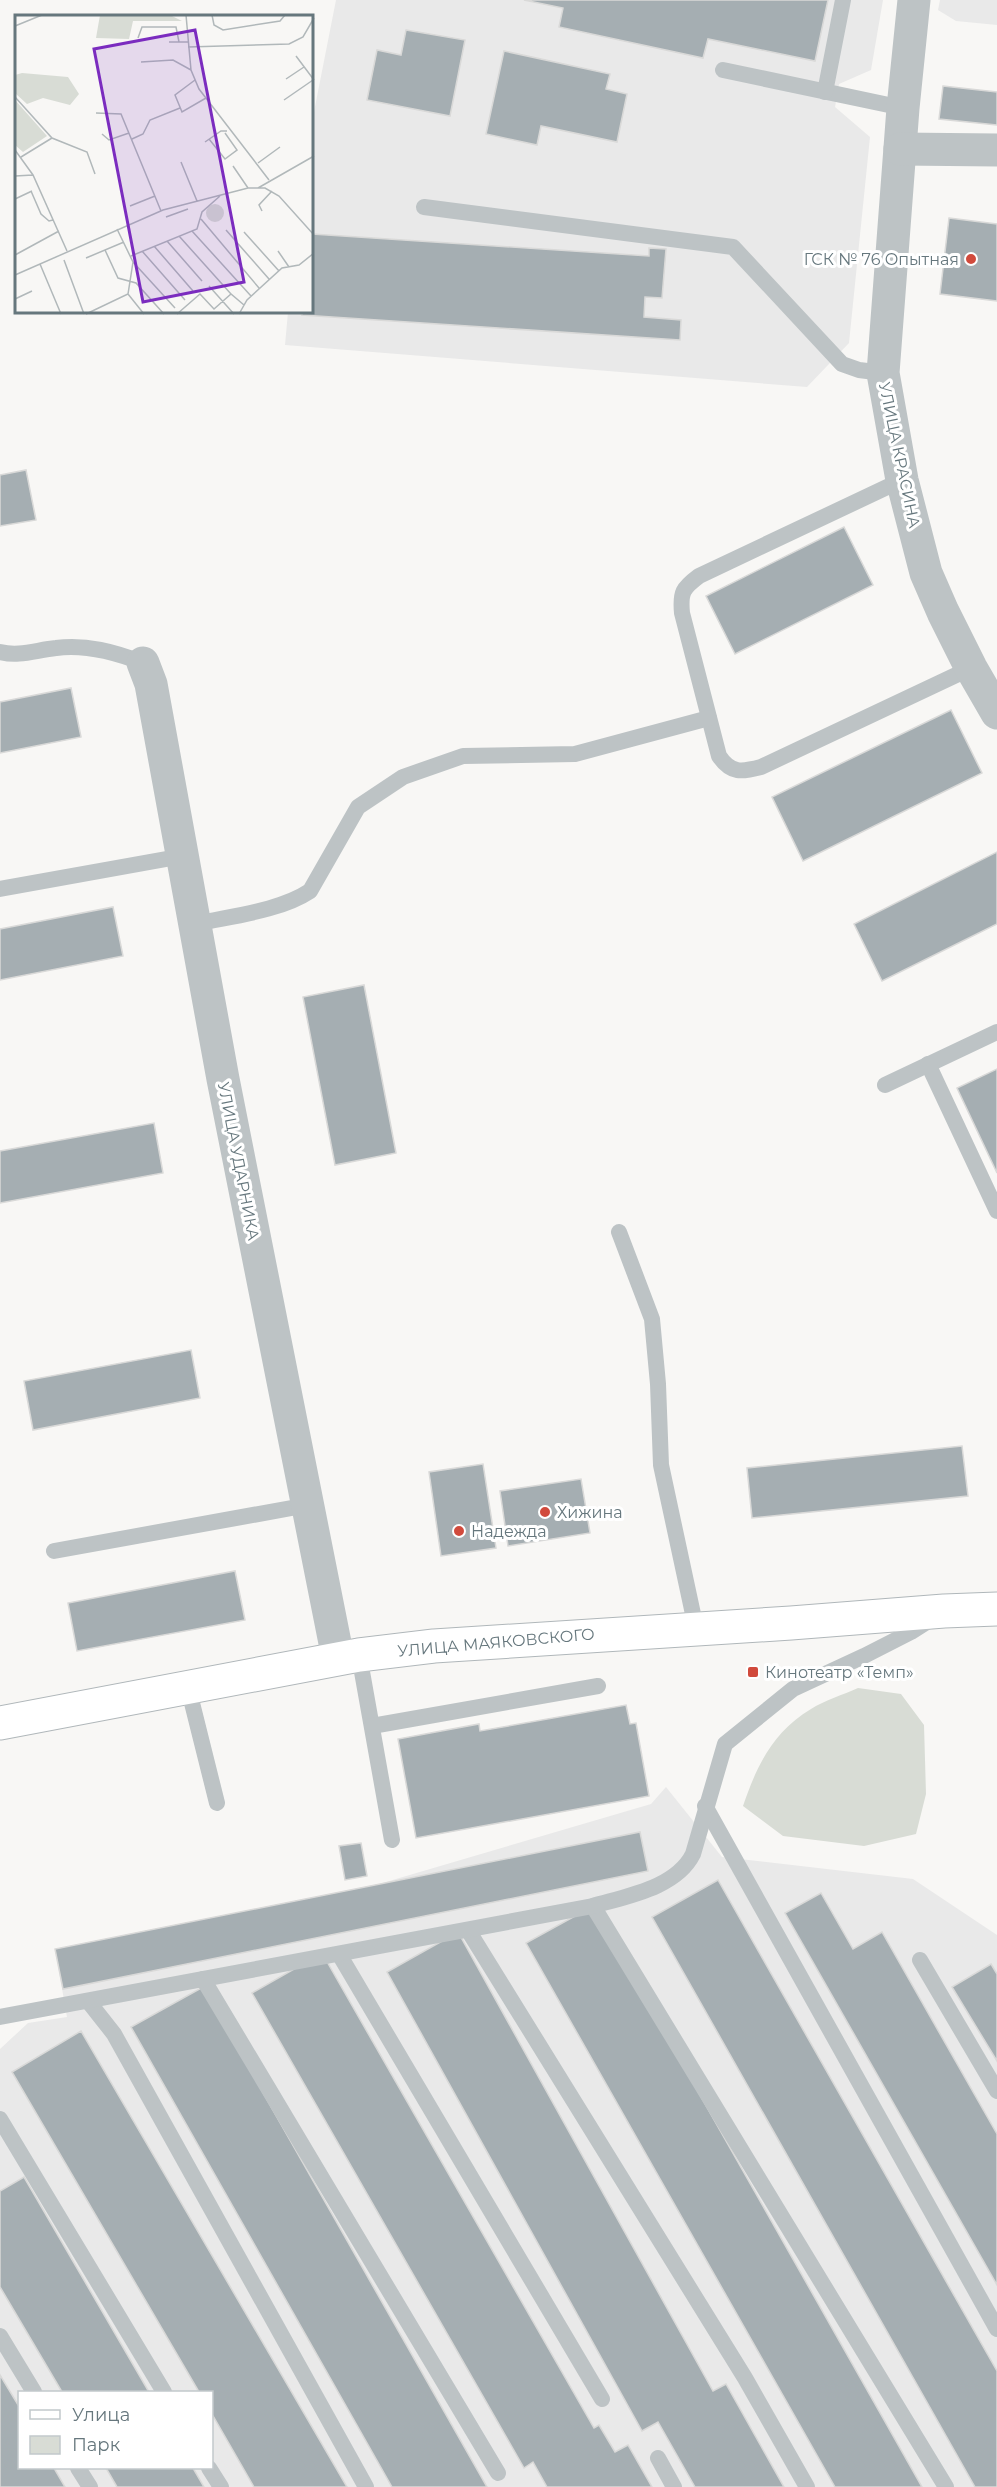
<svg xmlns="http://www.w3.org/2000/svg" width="997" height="2487" font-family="Montserrat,sans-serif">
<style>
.built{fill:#e9e9e9;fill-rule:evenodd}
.green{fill:#d8dcd5}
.building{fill:#a5aeb2;stroke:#d9d9d8;stroke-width:1.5}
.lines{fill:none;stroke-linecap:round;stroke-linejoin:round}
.secondary-casing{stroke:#b0b7ba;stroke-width:35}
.lane{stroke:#bdc3c5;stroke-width:16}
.street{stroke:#bdc3c5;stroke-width:33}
.secondary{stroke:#fff;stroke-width:33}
.poi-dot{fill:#d14a3c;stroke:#fff;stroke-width:2}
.labels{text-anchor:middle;stroke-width:6;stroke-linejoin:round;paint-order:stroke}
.poi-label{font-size:16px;fill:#66777d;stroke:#fff;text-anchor:start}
.street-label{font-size:16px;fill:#66777d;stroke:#fff}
.inset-road{fill:none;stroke:#b1b8ba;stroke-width:1.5}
.view{fill:#7b2cbf;fill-opacity:0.15;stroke:#7b2cbf;stroke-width:3}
.inset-edge{fill:none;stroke:#66777d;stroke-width:3}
</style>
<rect width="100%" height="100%" fill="#f8f7f5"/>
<!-- built -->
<g class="built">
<polygon points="336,0 883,0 871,70 839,84 835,107 870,137 849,343 807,387 285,345 288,312 312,312 312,122"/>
<polygon points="940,0 997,0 997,25 956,21 938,10"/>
<path d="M666,1787L722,1857L913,1879L997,1935V2487H0V2049L28,2023L67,2017L55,1949L379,1884L651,1804ZM20,2392H212V2468H20Z"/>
</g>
<!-- green -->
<path class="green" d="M858,1688L901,1694L924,1725L926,1794L916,1834L864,1846L783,1836L743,1806C757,1765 773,1732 811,1709C825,1700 843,1695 858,1688Z"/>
<!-- building -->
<g class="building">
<polygon points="524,0 828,0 815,61 708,39 703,58 559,27 563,8"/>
<polygon points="406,30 465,40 450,116 367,100 377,50 401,55"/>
<polygon points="504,51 610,74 606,89 627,94 617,142 541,126 537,145 486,134"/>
<polygon points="943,86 997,92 997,125 939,119"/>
<polygon points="949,218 997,224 997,301 940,294"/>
<polygon points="312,234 649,256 649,248 666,249 662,298 645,297 644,317 681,320 680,340 302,315 303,312 312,312"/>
<polygon points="26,470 36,520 0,526 0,475"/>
<polygon points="844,527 873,585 735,654 706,596"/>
<polygon points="71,688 81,737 0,753 0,702"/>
<polygon points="951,710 982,773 803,861 772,797"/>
<polygon points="997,852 997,924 882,981 854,924"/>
<polygon points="113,907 123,956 0,980 0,929"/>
<polygon points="364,985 396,1153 335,1165 303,997"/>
<polygon points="997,1069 997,1173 957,1088"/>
<polygon points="154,1123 163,1173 0,1203 0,1151"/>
<polygon points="191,1350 200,1398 33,1430 24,1381"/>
<polygon points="962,1446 968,1496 752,1518 747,1468"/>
<polygon points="483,1464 496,1548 441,1556 429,1472"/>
<polygon points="581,1479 590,1533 508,1546 500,1491"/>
<polygon points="235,1571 245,1620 77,1651 68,1603"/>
<polygon points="626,1705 630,1724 636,1723 649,1796 416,1838 398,1739 479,1724 480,1731"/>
<polygon points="640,1832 648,1871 63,1989 55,1949"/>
<polygon points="361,1843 367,1876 345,1880 339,1846"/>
<polygon points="718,1880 997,2371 997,2487 975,2487 652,1917"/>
<polygon points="821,1893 853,1949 882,1932 997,2134 997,2285 785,1913"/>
<polygon points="593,1906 922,2487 835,2487 526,1943"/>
<polygon points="458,1932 713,2391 726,2384 784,2487 695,2487 658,2422 642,2431 387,1972"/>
<polygon points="322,1953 594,2428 599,2425 615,2452 628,2445 652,2487 547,2487 533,2462 524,2468 252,1993"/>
<polygon points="991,1964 997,1974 997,2061 952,1987"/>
<polygon points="203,1987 487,2487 392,2487 131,2027"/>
<polygon points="81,2031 347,2487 254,2487 212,2414 212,2392 199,2392 12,2072"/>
<polygon points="24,2177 149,2392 62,2392 0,2287 0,2191"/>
<polygon points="0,2375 20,2408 20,2468 54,2468 65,2487 0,2487"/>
<polygon points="106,2468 193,2468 204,2487 117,2487"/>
</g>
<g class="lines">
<!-- secondary casing -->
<g class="secondary-casing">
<polyline id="secondary" points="0,1723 359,1655 434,1646 791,1623 944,1611 997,1609"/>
</g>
<!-- lane -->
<g class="lane">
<polyline points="723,70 903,108"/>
<polyline points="825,92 843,0"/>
<polyline points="424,207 733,247 842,364 859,370 883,373"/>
<path d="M902,480L699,576C683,588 680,592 682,613L719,756C731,774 742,772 761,767L971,668"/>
<path d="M0,652C19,657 36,650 56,648C86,644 115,652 143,663"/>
<polyline points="0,889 183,856"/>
<path d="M196,924C231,916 280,911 310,891L358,807L403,777L463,756L575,754L709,718"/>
<polyline points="928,1064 997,1211"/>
<polyline points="885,1085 997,1032"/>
<polyline points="619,1232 652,1319 658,1384 661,1465 696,1628"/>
<polyline points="54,1551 308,1505"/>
<polyline points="359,1655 392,1840"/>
<polyline points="188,1687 217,1803"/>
<polyline points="372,1726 598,1686"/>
<polyline points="705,1806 997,2329"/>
<polyline points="593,1906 946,2487"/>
<polyline points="468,1930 745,2378 807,2487"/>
<polyline points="339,1954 602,2399"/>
<polyline points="920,1960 997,2091"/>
<polyline points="203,1979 498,2473"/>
<polyline points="88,2001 114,2034 366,2487"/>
<path d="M0,2017L593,1906C627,1896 676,1888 693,1854L725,1744L793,1689L864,1656L911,1632L933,1618"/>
<polyline points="0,2119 164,2392"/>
<polyline points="0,2336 34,2392"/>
<polyline points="658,2458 674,2487"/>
<polyline points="78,2468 90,2487"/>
<polyline points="209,2468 221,2487"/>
</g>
<!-- street -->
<g class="street">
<polyline points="914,0 903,108 883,373 902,480 926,573 943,612 971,668 997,713"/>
<polyline points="900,149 997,150"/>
<polyline points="143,663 151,684 223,1079 338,1658"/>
</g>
<!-- secondary -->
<use href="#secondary" class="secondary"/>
</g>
<!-- markers -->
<g class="poi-dot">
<circle cx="971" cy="259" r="6"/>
<circle cx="545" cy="1512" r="6"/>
<circle cx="459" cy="1531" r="6"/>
<rect x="747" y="1666" width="12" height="12" rx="3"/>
</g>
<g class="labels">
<!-- poi labels -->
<g class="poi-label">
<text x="959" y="265" text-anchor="end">ГСК № 76 Опытная</text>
<text x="557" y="1518">Хижина</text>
<text x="471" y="1537">Надежда</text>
<text x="765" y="1678">Кинотеатр «Темп»</text>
</g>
<!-- street labels -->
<g class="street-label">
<text transform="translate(900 455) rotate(78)" y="6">УЛИЦА КРАСИНА</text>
<text transform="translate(239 1161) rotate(79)" y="6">УЛИЦА УДАРНИКА</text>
<text transform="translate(496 1642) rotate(-5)" y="6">УЛИЦА МАЯКОВСКОГО</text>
</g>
</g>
<!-- overview -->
<g transform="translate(15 15)">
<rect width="298" height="298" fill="#f8f7f5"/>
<path d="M85,0H155L167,6H118L114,24L81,23ZM7,58L53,62L64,79L55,90L28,83L12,89L0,78V60ZM0,85L32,121L8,137L0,130ZM191 198a9 9 0 1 1 18 0a9 9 0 1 1-18 0Z" fill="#d8dcd5"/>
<path class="inset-road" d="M171,0L176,55L184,74L254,165M197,0L199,10L208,15L265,6L270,0M0,11L27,0M123,23L127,12H161L164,27M154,27H173M173,32L274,29L288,22L299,3M281,41L299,65M126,47L158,45L176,55M271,64L289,52M180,65L160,80L167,97L191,83M0,82L37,123L72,137L80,159M269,85L298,65M81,98L106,99L146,196M87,119L94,125L114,118M117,124L128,119L135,105L165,93M194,124L210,144L222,135L210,118M190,127L206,116H212M0,135L18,160L52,236M6,142L37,123M166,147L182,186M243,148L265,132M218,151L233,173M0,161L18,160M243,173L299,141M16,176L26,199L34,206L38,205M0,184L17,176M115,191L140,181M247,196L244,190L257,176M151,202L173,194M186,204L244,273M211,215L254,264M177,216L236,281M229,217L264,256M164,221L216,279M152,226L187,266M139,231L178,276M90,235L103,263L121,268L149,299M127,236L170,285M263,236L274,252M0,240L44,216M116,241L182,214L187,197L205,181M71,243L109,227M49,245L69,299M118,247L160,293M25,249L46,299M0,260L148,195L233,173H250L264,181L299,220M194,271L219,299M113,279L129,299M0,284L17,276M71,299L113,279L118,247L102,214M162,299L185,279L199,294L216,279L229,290M224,299L232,285L267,253L284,250L299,238"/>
<path class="view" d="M180,15L229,267L128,287L79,34Z"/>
<rect width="298" height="298" class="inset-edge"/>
</g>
<!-- legend -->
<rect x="18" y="2391" width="195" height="78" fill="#ffffff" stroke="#c2c9cb" stroke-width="1.5"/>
<rect x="30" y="2410" width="30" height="9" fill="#ffffff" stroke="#c2c9cb" stroke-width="1.5"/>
<text x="72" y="2421" font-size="18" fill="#66777d">Улица</text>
<rect x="30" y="2436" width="30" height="18" fill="#d8dcd5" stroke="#c2c9cb" stroke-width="1.5"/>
<text x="72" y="2451" font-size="18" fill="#66777d">Парк</text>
</svg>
